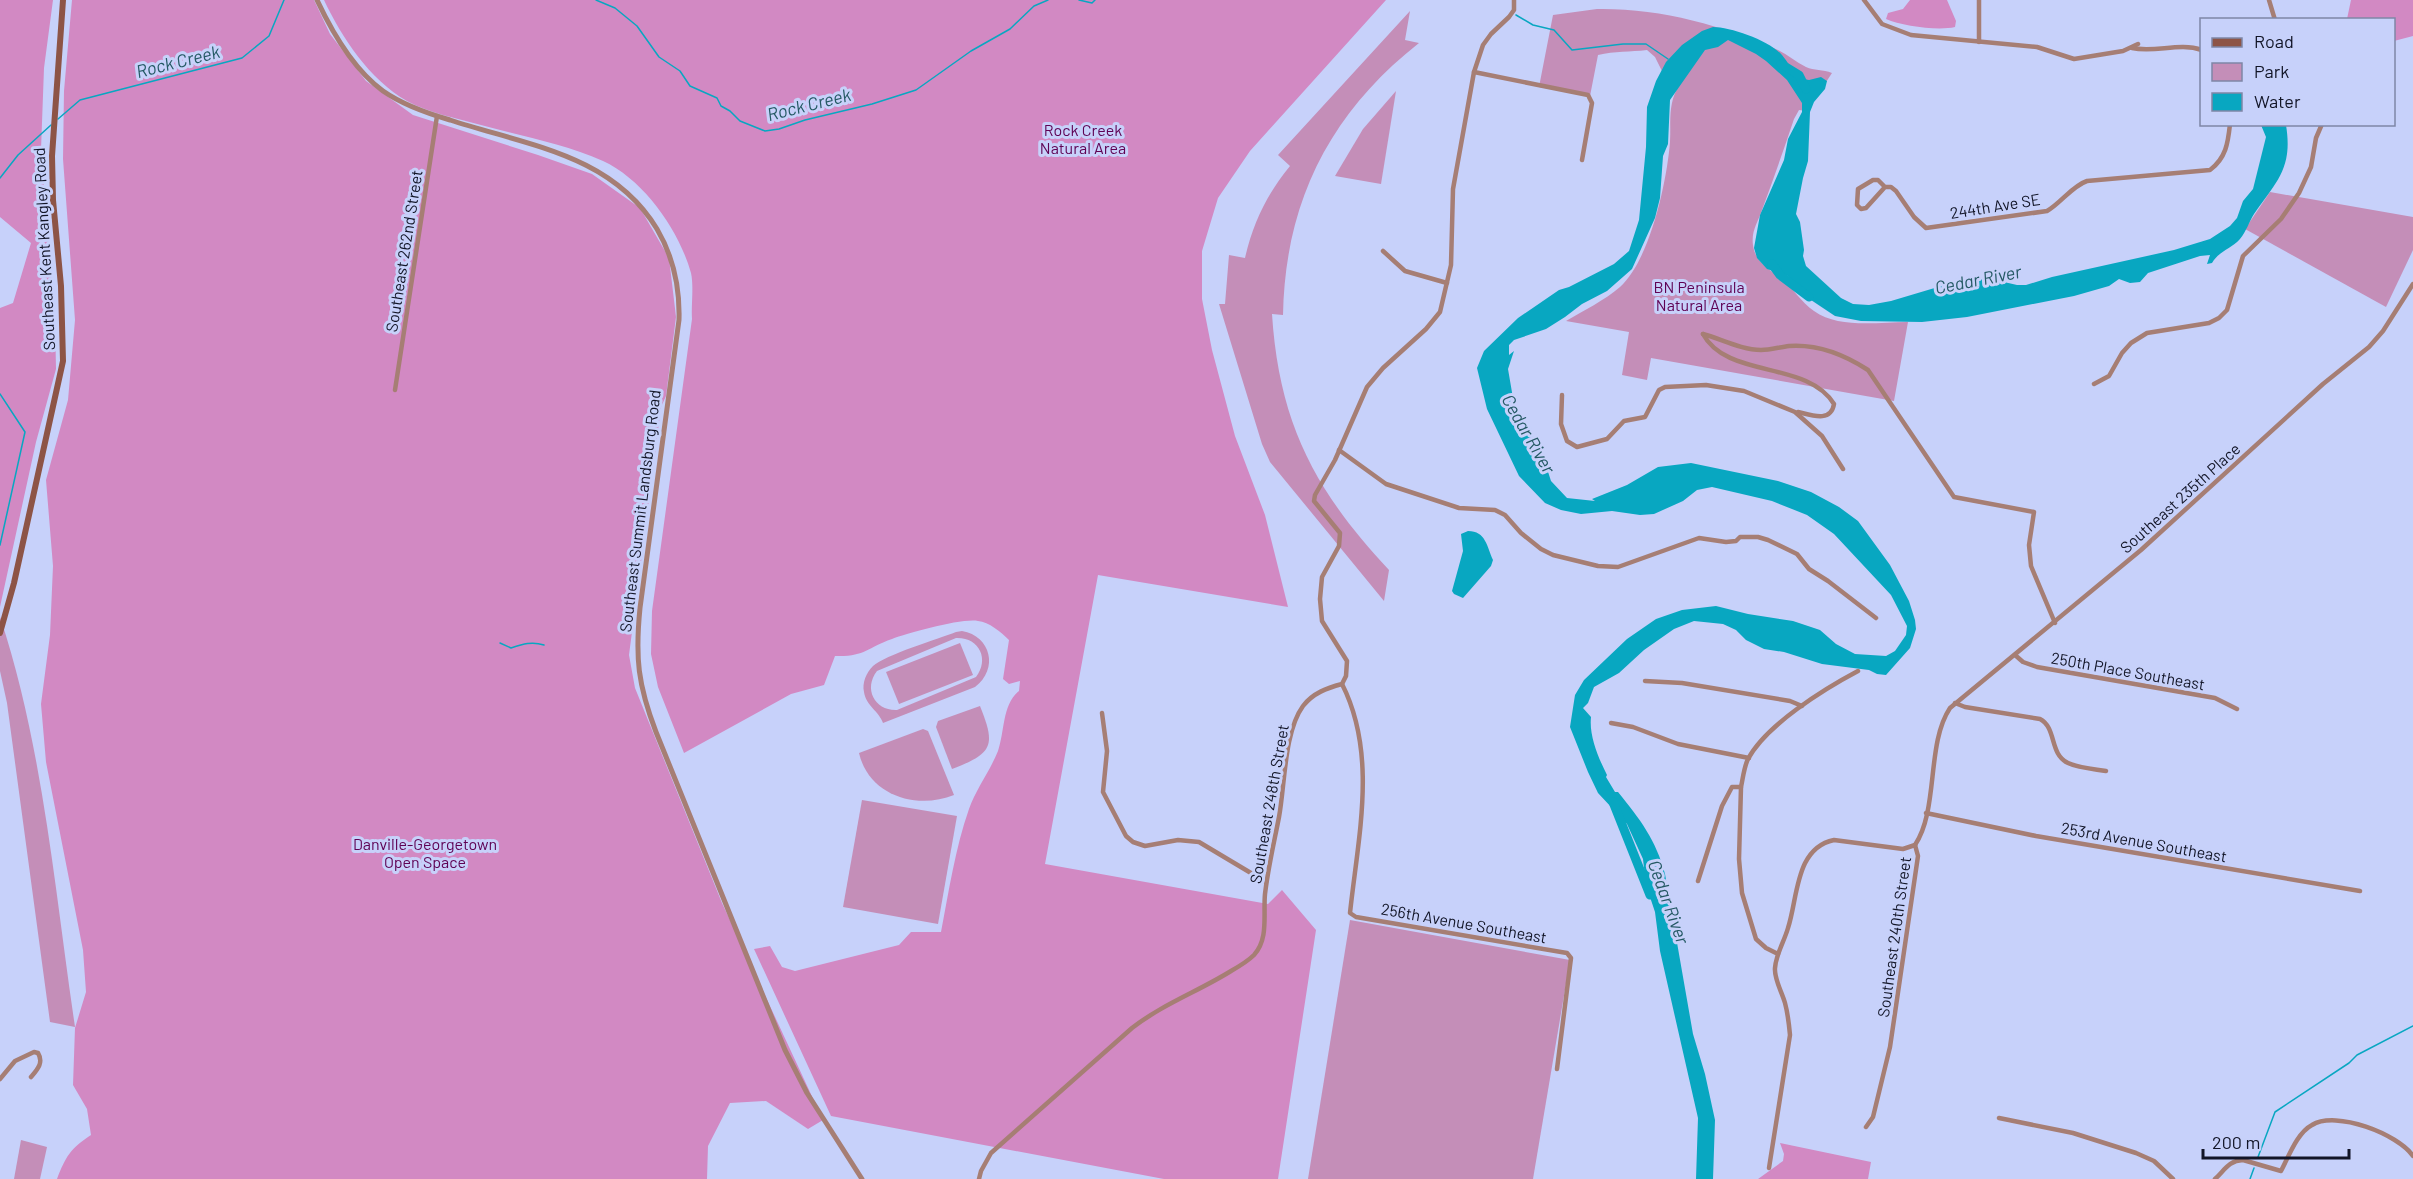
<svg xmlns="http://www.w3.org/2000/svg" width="2413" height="1179" font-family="Barlow,sans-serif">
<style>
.green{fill:#c48eb8;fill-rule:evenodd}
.forest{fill:#d289c3}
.water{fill:#08a7c1}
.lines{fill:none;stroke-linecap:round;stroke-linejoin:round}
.stream{stroke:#08a7c1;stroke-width:1.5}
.river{stroke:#08a7c1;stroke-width:9}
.minor{stroke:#a67e74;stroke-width:4.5}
.tertiary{stroke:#a67e74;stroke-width:5}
.secondary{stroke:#8d5446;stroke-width:6}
.labels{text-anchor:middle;stroke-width:6;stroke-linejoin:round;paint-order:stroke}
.park-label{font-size:16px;fill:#5f0254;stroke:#c7d1fa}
.street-label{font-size:16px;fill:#121527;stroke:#c7d1fa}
.water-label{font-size:18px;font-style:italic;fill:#245964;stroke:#c7d1fa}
</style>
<rect width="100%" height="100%" fill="#c7d1fa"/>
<!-- green -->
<g class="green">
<path d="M1597,9C1659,8 1722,25 1778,50C1788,55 1796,62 1806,67C1814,71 1823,69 1832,73L1807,111L1799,110L1794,119C1784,149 1773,180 1762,210C1758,222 1751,231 1753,245C1755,262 1769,269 1781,278C1793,288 1801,302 1814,311C1839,329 1878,322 1908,322L1894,401L1651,358L1647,380L1622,375L1629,332L1566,321C1583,311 1605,300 1620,287C1650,260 1667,181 1670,142C1671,123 1668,106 1677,89L1662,71L1655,57L1647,50C1630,52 1615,51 1598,55L1590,96L1539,87L1553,15Z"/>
<path d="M1410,11L1405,40L1419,43C1330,113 1285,202 1283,315L1272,314C1279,423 1315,491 1389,570L1384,601L1270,462L1262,444L1219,304H1225L1229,255L1245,258C1253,223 1267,194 1290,166L1278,155Z"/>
<polygon points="1396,91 1381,184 1335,176 1363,129"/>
<polygon points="2270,192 2413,217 2413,250 2386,307 2245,229"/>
<path d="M0,617C43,746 55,892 75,1027L50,1022L7,703L0,671Z"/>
<path d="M962,631C991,636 999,669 975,687L883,723C879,711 866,706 864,692C862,683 866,673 873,666C885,655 938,639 956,632ZM956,638C979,637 990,659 976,677L897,710C875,711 863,689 877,671Z"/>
<polygon points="960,643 973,675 899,704 886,672"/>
<path d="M980,706C996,746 993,753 952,769L936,727L938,721Z"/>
<path d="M923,729L928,731L954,795C917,810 869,796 859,753Z"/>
<polygon points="862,800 957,816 938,924 843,907"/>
<polygon points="1350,920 1570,960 1533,1179 1308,1179"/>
<polygon points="21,1140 47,1147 40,1179 14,1179"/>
</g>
<!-- forest -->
<g class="forest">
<polygon points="0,0 53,0 44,68 41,150 55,321 56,369 36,442 0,607 0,308 13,303 31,243 0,217"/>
<path d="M72,0H314L330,34L366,81L413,115L538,155L592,174L640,208L669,258L676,317L666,396L661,407L629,655L635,688L722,903L823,1120L808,1129L766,1101L730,1103L708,1146L707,1179H57C66,1156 70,1149 91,1135L87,1109L73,1085L75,1028L86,992L83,950L46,762L41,704L50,635L53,566L46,480L68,400L75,320L63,159L64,91Z"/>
<path d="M324,0H1386L1250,151L1218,198L1202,251V299L1212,350L1235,436L1265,515L1288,607L1098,575L1045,864L1268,904L1282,890L1316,930L1278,1179H1164L831,1116L754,949L770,946L782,967L795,971L899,945L911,932H941C949,891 955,849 969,809C976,789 990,771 998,751C1005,731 1002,705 1019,691L1020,681L1009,684L1003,679L1009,640C1001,632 989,622 978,621C962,618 908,633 892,639C866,648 865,657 835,656L824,685L791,694L684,753L658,687L651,654L652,611L692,319C691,305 694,287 691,273C679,230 644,180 603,161C565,144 521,136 481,125C456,118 429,113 407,101C369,79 342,38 324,0Z"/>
<path d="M1910,0H1947L1956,21L1955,27C1938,31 1902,26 1886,19L1888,13L1903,9Z"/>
<polygon points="2351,0 2413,0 2413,36 2394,41 2394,20 2347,19"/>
<polygon points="1780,1143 1871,1162 1868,1179 1758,1179 1783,1161 1784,1154"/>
</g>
<!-- water -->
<g class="water">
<path d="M1713,27C1731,27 1770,41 1782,55C1788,62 1792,71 1798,78L1809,80L1821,77L1827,81L1825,89L1814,102L1810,112L1808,161L1803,178L1796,214L1800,222L1804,250L1803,256L1806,266L1841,298L1853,304L1869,305L1891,301L1948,284L1975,279H1991L2017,285H2026L2052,277L2174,250L2210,239L2230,226L2237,218L2243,201L2253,189L2266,137L2261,125H2286C2293,168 2277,181 2254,214C2249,222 2246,232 2240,239C2231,249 2219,251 2212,263L2207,264L2210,255L2200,256L2148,273L2140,282L2130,283L2119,279L2109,286L2074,296L1967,317L1922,322L1861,321L1835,316L1811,300L1788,276L1767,269L1757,258L1754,248L1760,215L1784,160L1788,139L1802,112V103L1787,80L1766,61L1756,54L1728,40L1718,47L1705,50L1670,100L1668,144L1663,156L1660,198L1655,218L1632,269L1607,291L1582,304L1565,317L1546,329L1514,340L1509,345V355L1514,351L1508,369L1514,404L1520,418L1540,447L1551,481L1567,498L1595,501L1592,499L1627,485L1658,467L1691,463L1778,481L1811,492L1839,507L1858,521L1890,565L1909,601L1915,620L1916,629L1910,648L1886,675L1877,674L1869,670L1822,664L1784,652L1764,649L1746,640L1736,630L1723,624L1694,621L1674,629L1644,650L1619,673L1594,687L1588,703L1583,708L1591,717C1589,736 1598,757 1607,775L1606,777L1615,792H1618C1640,819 1656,840 1665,874L1693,1034L1705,1074L1715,1120L1713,1179H1696L1698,1118L1660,951L1655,912L1646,885L1643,859L1627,824L1598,793L1588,772L1570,727L1575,695L1584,680L1627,639L1656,619L1682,610L1716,606L1748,614L1793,621L1820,630L1836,644L1855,654L1886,656L1895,651L1906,635L1907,626L1891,595L1834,534L1807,515L1772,501L1712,487L1697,490L1683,501L1654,514L1640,515L1612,511L1581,514L1561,510L1545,503L1519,476L1487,409L1477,368L1484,351L1518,318L1559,290L1569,287L1614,264L1629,251L1639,220L1646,147L1647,107L1656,81L1666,62L1682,45L1702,31Z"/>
<path d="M1468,531C1486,531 1487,547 1493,560L1491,566L1463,598L1454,594L1452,591L1463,551L1461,534Z"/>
</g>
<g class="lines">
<!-- stream -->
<g class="stream">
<polyline points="596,0 615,8 637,26 659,57 680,71 690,86 717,98 721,106 730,111 740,121 765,131 779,129 805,120 872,104 916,90 971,51 1010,29 1034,6 1048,0"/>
<polyline points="1079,0 1092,3 1095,0"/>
<polyline points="1516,15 1533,25 1554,30 1572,50 1623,44 1646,44 1668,59"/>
<polyline points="58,119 80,100 242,58 269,36 284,0"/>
<polyline points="0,178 18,155 51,125"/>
<polyline points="0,394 25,432 0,545"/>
<path d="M500,643L511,648C523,644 532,641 544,645"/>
<polyline points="2258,1157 2275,1112 2349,1063 2357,1055 2413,1026"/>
<polyline points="2250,1179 2254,1168"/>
</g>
<!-- river -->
<g class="river">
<polyline points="1781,64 1799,75 1806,89"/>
<polyline points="1772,264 1780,275 1809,297"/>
<polyline points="1613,802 1650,895"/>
</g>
<!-- minor -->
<g class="minor">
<polyline points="1864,0 1882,24 1911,35 2037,47 2074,59 2123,51 2138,44"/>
<polyline points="2269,0 2275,20"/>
<polyline points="1979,42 1979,0"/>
<path d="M2132,48C2156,53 2179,42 2202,50"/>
<polyline points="1474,72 1588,95 1592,103 1582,160"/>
<path d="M1885,187L1866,208L1861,209L1857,205L1858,189L1873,180H1878L1885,187H1891L1896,191L1914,217L1926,228L2047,211C2061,203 2072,186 2087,181L2210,170C2226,158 2228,143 2230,124"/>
<polyline points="1383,251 1405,271 1447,283"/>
<path d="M1703,334C1721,339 1742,350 1761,350C1770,350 1780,347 1789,346C1817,344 1845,355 1868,370L1954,497L2034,512L2029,545L2031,566L2055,623"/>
<path d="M1703,334C1727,379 1807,360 1834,404C1831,423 1811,415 1798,412"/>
<polyline points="2094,384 2109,376 2122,353 2131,343 2147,333 2209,323 2219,318 2227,310 2243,256 2281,219 2299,193 2311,167 2316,138 2322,124"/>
<polyline points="395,390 437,116"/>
<polyline points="1562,395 1561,424 1567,441 1577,447 1607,439 1624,421 1645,417 1659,390 1665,387 1706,385 1744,391 1795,412 1822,436 1843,469"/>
<polyline points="1339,450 1386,484 1459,508 1495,510 1505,515 1521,533 1541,549 1553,555 1598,566 1618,567 1699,538 1726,542 1736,541 1740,537 1758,537 1768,540 1797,554 1809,569 1828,581 1876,618"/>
<polyline points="2015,655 2023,662 2037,667 2215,698 2237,709"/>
<polyline points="1645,681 1682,683 1790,701 1802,706"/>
<path d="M1342,684C1378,755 1358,837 1350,913L1356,917L1567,953L1571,958L1557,1069"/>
<path d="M1955,703L1965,707L2040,719C2057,728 2049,754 2068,763C2079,768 2094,769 2106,771"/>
<polyline points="1102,713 1107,751 1103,792 1126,836 1133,842 1145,846 1178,840 1199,842 1266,882"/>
<polyline points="1611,723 1633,727 1678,744 1749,758"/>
<polyline points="1741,787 1739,859 1742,893 1756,939 1766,948 1778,954"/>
<polyline points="1926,813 2036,836 2360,891"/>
<path d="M1915,845C1939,809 1926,744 1950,708L2141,550L2323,384L2369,347L2383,331L2413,284"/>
<path d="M1698,881L1722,806L1732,787H1741C1743,778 1744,767 1748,759C1766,725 1824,689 1858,671"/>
<path d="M0,1079L15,1061L34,1052L38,1053C44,1063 37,1070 31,1077"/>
<polyline points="1999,1118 2073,1133 2136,1153 2154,1161 2173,1179"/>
<polyline points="1866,1127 1873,1117 1890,1047 1918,856 1915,845"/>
<path d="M1769,1168L1790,1035C1789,1024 1788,1014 1785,1003C1782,992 1774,979 1775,968C1776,954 1784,942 1788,928C1798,898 1795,848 1834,840L1903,849L1915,845"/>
<path d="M979,1179L981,1171L991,1153L1132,1028C1163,1004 1199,991 1231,971C1238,967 1248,961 1254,955C1269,939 1263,914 1265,894C1268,868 1274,843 1279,817C1285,785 1284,732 1303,706C1313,693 1327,688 1342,684L1346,676L1347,661L1322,621L1320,599L1322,577L1339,546L1340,533L1314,501L1315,495L1335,460L1367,387L1383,368L1426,329L1440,312L1451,265L1453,189L1474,72L1483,45L1491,34L1509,17L1514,10V0"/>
<path d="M2215,1179C2225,1170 2228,1161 2243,1160L2281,1171C2289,1156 2297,1133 2312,1125C2336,1110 2398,1134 2413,1156"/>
</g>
<!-- tertiary -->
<path class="tertiary" d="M317,0C332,32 354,70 383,91C403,105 426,113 450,120C526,145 612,154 657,229C674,258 680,287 679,320L640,608C635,658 638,685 656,732L785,1050L807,1093L862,1179"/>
<!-- secondary -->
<polyline class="secondary" points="0,633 14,583 63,361 61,286 53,200 52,156 63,0"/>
</g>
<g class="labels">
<!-- park labels -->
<g class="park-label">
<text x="1083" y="136">Rock Creek<tspan x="1083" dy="18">Natural Area</tspan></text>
<text x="1699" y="293">BN Peninsula<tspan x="1699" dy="18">Natural Area</tspan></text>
<text x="425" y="850">Danville-Georgetown<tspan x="425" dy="18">Open Space</tspan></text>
</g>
<!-- street labels -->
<g class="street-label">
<text transform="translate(1995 206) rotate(-9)" y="6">244th Ave SE</text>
<text transform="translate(44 249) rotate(-93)" y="6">Southeast Kent Kangley Road</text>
<text transform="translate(404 251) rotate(-81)" y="6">Southeast 262nd Street</text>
<text transform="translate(2180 498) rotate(-42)" y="6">Southeast 235th Place</text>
<text transform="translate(640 511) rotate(-83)" y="6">Southeast Summit Landsburg Road</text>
<text transform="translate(2128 671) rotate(10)" y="6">250th Place Southeast</text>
<text transform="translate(1269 804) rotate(-80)" y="6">Southeast 248th Street</text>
<text transform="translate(2144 842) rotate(10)" y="6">253rd Avenue Southeast</text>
<text transform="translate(1464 923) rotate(10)" y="6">256th Avenue Southeast</text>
<text transform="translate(1894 937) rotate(-82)" y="6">Southeast 240th Street</text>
</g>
<!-- water labels -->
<g class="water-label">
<text transform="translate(178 62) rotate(-14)" y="6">Rock Creek</text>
<text transform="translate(809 105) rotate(-14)" y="6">Rock Creek</text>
<text transform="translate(1978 280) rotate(-11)" y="6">Cedar River</text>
<text transform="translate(1528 434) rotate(60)" y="6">Cedar River</text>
<text transform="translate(1668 902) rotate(70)" y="6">Cedar River</text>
</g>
</g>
<!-- legend -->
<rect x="2200" y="18" width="195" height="108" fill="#c7d1fa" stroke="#7f86a6" stroke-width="1.5"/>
<rect x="2212" y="38" width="30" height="9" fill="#8d5446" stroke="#7f86a6" stroke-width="1.5"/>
<text x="2254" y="48" font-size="18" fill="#121527">Road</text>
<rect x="2212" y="63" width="30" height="18" fill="#c48eb8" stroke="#7f86a6" stroke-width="1.5"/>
<text x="2254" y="78" font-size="18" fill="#121527">Park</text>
<rect x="2212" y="93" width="30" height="18" fill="#08a7c1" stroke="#7f86a6" stroke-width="1.5"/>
<text x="2254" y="108" font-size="18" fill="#121527">Water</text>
<!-- scale -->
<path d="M2203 1149v9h146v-9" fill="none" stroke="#121527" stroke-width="3"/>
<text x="2212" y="1149" font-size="18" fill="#121527" stroke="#c7d1fa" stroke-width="4.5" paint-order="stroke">200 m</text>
</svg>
